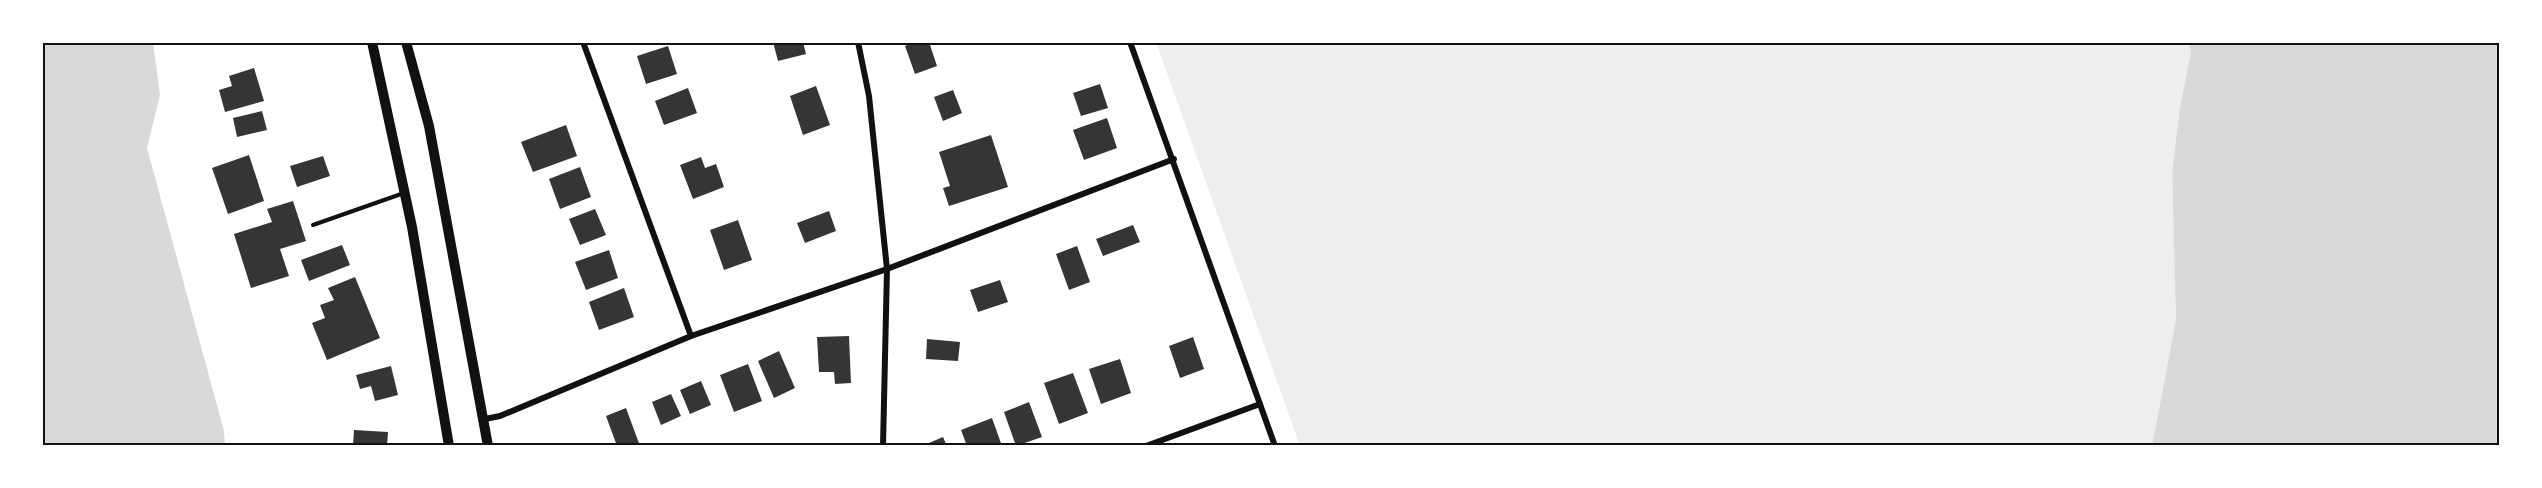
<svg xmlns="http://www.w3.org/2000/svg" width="2542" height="488" font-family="Barlow,sans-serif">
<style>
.green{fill:#eee}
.water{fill:#d9d9d9}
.building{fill:#353535}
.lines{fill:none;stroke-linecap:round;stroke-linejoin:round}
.service{stroke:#111;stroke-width:4}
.minor{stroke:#111;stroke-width:6}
.secondary{stroke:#111;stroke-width:10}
.neatline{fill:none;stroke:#111;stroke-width:2}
</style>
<rect width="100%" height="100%" fill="#fff"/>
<!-- green -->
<polygon class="green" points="1156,42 2189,42 2191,51 2180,107 2172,173 2176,320 2152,446 1300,446"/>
<!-- water -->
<g class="water">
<polygon points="42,42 153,42 160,95 147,148 224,431 225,446 42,446"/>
<polygon points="2189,42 2500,42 2500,446 2152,446 2176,320 2172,173 2180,107 2191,51"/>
</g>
<!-- building -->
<g class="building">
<polygon points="773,42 803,42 806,54 778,61"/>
<polygon points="915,42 929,42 937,66 915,74 905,46"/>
<polygon points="668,46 677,74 646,84 637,56"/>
<polygon points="254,68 264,101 225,112 219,90 232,86 229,76"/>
<polygon points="1100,84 1108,108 1081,116 1073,93"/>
<polygon points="816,86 830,125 803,135 790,96"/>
<polygon points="688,88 697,113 664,125 655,101"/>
<polygon points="953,90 962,113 943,121 934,97"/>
<polygon points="262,111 267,130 237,137 233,118"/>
<polygon points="1107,118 1117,148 1084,160 1073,130"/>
<polygon points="566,125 577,156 533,172 521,142"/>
<polygon points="991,135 1008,187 949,206 943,188 950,186 939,152"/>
<polygon points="249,155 264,201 228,214 212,168"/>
<polygon points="323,156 330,176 297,187 290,166"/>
<polygon points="701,157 705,168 716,164 724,187 693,199 680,165"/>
<polygon points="580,167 591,197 560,209 549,179"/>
<polygon points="293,201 306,241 280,249 289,276 251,288 234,234 272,222 267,209"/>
<polygon points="595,209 606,235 580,245 569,219"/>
<polygon points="829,211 836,231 805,243 797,223"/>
<polygon points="738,220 752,260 724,270 710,230"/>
<polygon points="1133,225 1140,242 1103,256 1096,239"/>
<polygon points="342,245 350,265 309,281 301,260"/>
<polygon points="1077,246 1090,282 1069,290 1056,254"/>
<polygon points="609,250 618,278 586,290 575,262"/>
<polygon points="355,277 380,338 327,360 312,323 325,318 320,305 334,300 328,288"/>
<polygon points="1000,280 1008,302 978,312 970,290"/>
<polygon points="624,288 634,317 599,330 589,302"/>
<polygon points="849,336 851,383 835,384 834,372 819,372 817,337"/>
<polygon points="1193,337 1204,369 1180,378 1169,346"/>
<polygon points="927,339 960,342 958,361 926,359"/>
<polygon points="779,351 795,388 774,398 758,361"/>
<polygon points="1120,359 1131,393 1101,404 1089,369"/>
<polygon points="748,364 762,401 734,412 720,375"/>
<polygon points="391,366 398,395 375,401 371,386 360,389 356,375"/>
<polygon points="1073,373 1088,413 1059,424 1044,383"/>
<polygon points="701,381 711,405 690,414 680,390"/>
<polygon points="671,394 681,416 661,425 652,402"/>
<polygon points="1029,402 1042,437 1016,446 1004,412"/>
<polygon points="626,408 640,446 617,446 606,416"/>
<polygon points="992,418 1002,446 967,446 961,430"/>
<polygon points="354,430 388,432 387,446 353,446"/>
<polygon points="943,437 947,446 922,446"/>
</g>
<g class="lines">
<!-- service -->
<polyline class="service" points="313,225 404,193"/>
<!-- minor -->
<g class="minor">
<polyline points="583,42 691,336"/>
<polyline points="858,42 869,96 887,269 883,446"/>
<polyline points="1130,42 1275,446"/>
<polyline points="485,419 500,416 691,336 887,269 1174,159"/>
<polyline points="1146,446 1260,404"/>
</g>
<!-- secondary -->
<g class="secondary">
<polyline points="372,42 412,227 449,446"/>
<polyline points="406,42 429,126 488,446"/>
</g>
</g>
<!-- border -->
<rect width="2542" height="488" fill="none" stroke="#ffffff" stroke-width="87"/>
<rect x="44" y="44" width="2454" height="400" class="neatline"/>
</svg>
